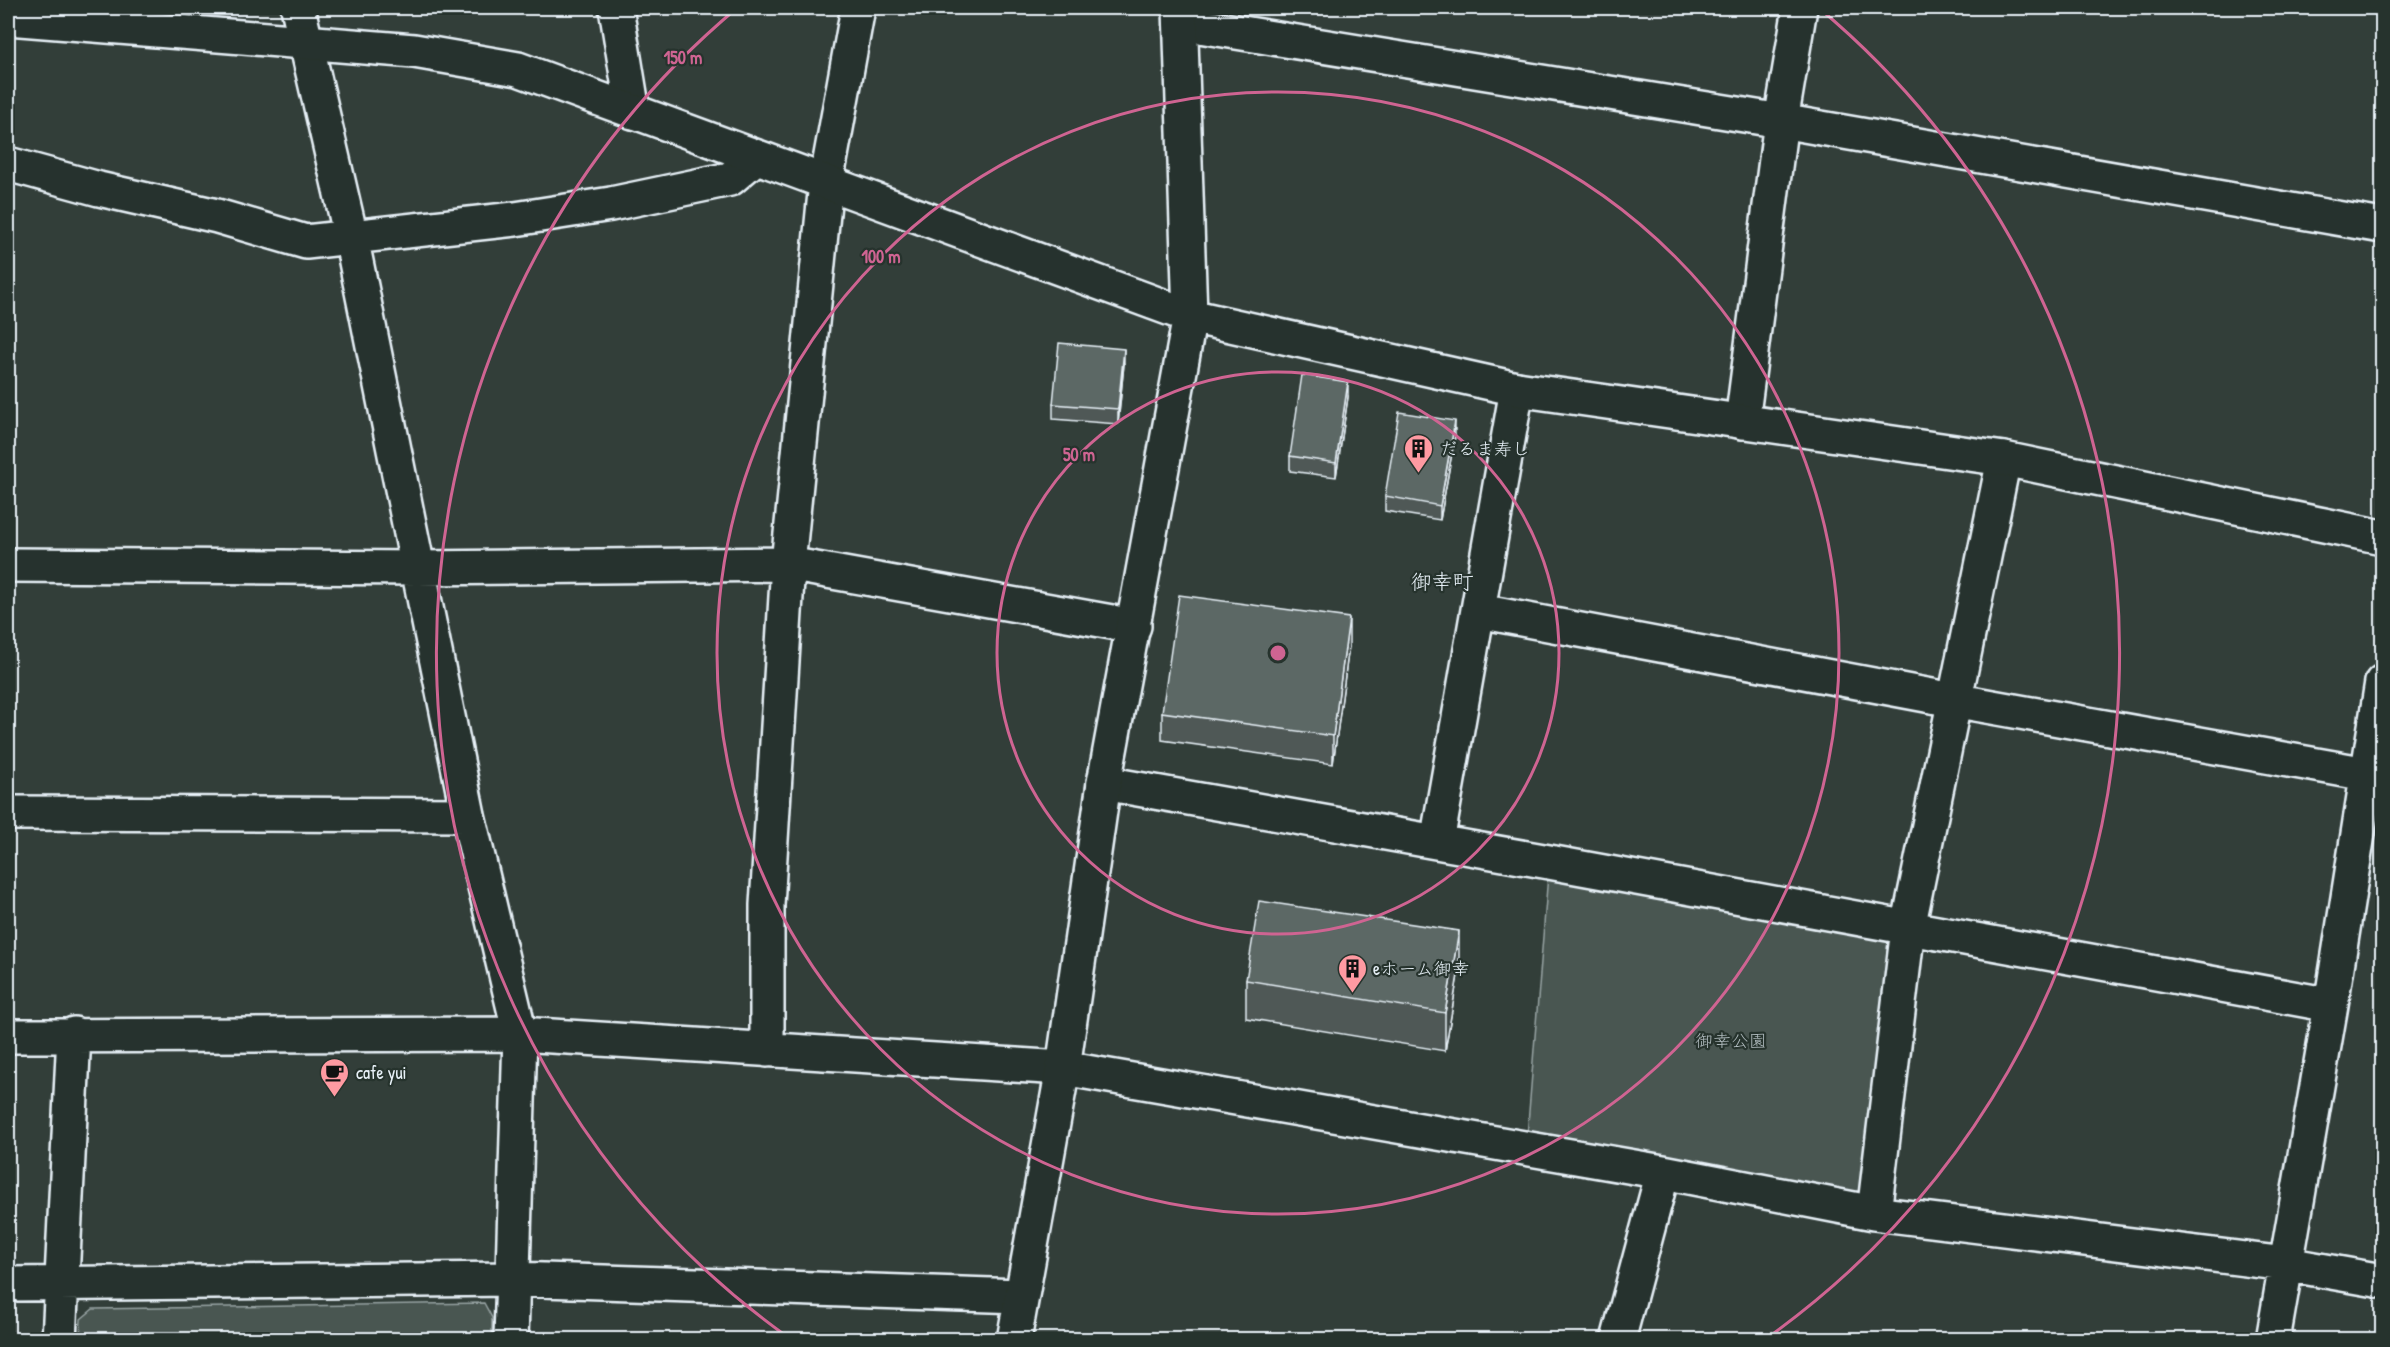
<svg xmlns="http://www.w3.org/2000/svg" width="2390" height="1347" viewBox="0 0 2390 1347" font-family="'Patrick Hand','Klee One',sans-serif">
<rect width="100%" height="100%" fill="#323e39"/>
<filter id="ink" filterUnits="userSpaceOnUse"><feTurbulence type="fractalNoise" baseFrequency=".0167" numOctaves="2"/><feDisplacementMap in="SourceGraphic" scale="12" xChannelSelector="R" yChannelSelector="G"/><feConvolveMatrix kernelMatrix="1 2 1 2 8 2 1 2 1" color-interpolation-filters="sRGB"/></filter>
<g filter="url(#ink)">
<!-- green -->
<path fill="#495651" stroke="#98a4a4" stroke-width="1.5" d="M1549 862 1908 928 1874 1213 1526 1149Z
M484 1303 492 1318V1339H80L81 1319 93 1309Z"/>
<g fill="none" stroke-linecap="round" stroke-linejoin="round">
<defs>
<path id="minor" d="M298 8 351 237 468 815 520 1034 511 1340
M616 8 633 112
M1181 23 1781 121 2382 226
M8 164 99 189 217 216 306 242 515 219 611 204 730 179 756 157
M1742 422 1781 121 1800 8
M8 565 418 568 788 564 1134 626
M1479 611 1953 700 2367 774
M1104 783 1549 862 2331 1005
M8 813 468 815
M1437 842 1517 389
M8 1036 520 1034 1063 1068 1663 1172 1874 1213 2286 1264 2382 1281
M767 1050V905L788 564 826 183 858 8
M1874 1213 1908 928 2004 459
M8 1284 513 1279 1021 1296
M59 1340 74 1034
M1618 1340 1663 1172
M2273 1340 2331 1005 2382 682"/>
<path id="tertiary" d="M8 18 414 51 518 69 1190 316 1517 389 2004 459 2382 537
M1014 1340 1063 1068 1104 783 1190 316 1180 8"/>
</defs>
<!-- minor casing -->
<use href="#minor" stroke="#e8f1f8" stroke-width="38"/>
<!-- tertiary casing -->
<use href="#tertiary" stroke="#e8f1f8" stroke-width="38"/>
<!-- minor -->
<use href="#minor" stroke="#26332d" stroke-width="33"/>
<!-- tertiary -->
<use href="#tertiary" stroke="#26332d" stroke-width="33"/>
</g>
<!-- wall -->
<path fill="#4f5957" stroke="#e8f1f8" stroke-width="1.5" d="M1124 364 1118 424 1053 419V404Z
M1348 397 1336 477 1290 471V456Z
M1455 436 1440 520 1385 511V496Z
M1349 646 1333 764 1162 740V712Z
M1459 969 1445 1051 1246 1018V980Z"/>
<!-- shaded-wall -->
<path fill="#404947" stroke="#e8f1f8" stroke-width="1.5" d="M1124 349V364L1118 424V409Z
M1348 382V397L1336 477V463Z
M1455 421V436L1440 520V506Z
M1349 618V646L1333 764V736Z
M1459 931V969L1445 1051V1013Z"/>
<!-- building -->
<path fill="#5c6865" stroke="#e8f1f8" stroke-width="1.5" d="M1059 343 1124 349 1118 409 1053 404Z
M1302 375 1348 382 1336 463 1290 456Z
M1399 412 1455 421 1440 506 1385 496Z
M1179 595 1349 618 1333 736 1162 712Z
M1259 901 1459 931 1445 1013 1246 980Z"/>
</g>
<!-- distance rings -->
<g fill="none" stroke="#cf6492" stroke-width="3">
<circle cx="1278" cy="653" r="281"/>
<circle cx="1278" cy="653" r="561"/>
<path d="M789 1338A842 842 0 0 1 737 8M1819 8A842 842 0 0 1 1767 1338"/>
</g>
<!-- icons -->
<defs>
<symbol id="building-pin" viewBox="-11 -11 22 30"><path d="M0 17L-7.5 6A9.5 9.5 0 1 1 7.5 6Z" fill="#ff9aa2" stroke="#26332d"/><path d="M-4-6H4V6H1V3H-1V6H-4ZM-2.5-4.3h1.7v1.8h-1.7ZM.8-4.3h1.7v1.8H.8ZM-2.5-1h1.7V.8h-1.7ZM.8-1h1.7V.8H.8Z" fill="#111"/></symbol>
<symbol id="cafe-pin" viewBox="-11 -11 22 30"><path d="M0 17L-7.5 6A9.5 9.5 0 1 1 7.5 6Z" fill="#ff9aa2" stroke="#26332d"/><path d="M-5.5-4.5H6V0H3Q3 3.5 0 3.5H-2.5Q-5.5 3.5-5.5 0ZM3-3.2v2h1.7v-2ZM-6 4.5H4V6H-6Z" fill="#111"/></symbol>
</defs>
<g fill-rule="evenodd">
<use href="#building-pin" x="1402" y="432" width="33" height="45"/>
<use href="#building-pin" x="1336" y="952" width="33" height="45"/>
<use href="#cafe-pin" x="318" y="1056" width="33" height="45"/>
</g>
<g text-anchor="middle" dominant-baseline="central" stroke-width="4.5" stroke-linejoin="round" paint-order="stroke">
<!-- poi labels -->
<g font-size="18" fill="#e8f1f8" stroke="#26332d" text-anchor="start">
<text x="1440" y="448">だるま寿し</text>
<text x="1373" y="968">eホーム御幸</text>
<text x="356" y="1072">cafe yui</text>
</g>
<!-- park labels -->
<g font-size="18" fill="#b0bbbe" stroke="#26332d">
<text x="1731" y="1040">御幸公園</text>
</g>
<!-- quarter labels -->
<g font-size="21" fill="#e8f1f8" stroke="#26332d">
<text x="1442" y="581">御幸町</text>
</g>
</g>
<circle cx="1278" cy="653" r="9" fill="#cf6492" stroke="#26332d" stroke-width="3"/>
<g font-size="18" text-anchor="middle" font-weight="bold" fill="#cf6492" stroke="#26332d" stroke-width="4.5" stroke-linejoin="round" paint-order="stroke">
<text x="683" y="64">150 m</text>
<text x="881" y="263">100 m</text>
<text x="1079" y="461">50 m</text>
</g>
<!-- margin -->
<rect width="2390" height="1347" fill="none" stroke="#26332d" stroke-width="30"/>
<rect x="15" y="15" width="2360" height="1317" fill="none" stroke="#e8f1f8" stroke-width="2" filter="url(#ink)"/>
</svg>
